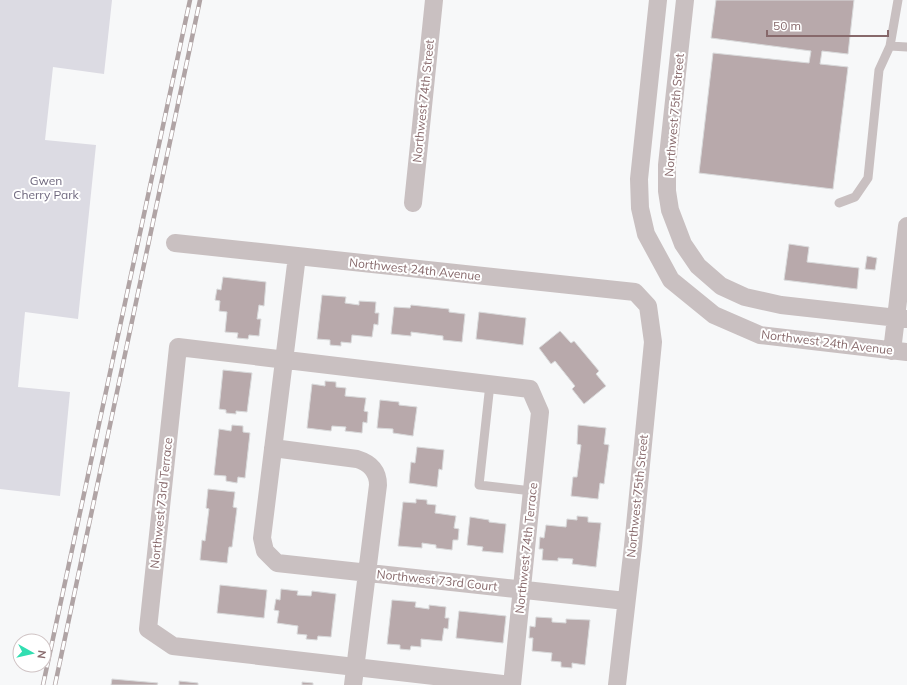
<svg xmlns="http://www.w3.org/2000/svg" width="907" height="685" viewBox="0 0 907 685" font-family="Mulish,sans-serif">
<rect width="100%" height="100%" fill="#f7f8f9"/>
<!-- green -->
<path fill="#dcdbe3" d="M0 0H112L104 74 53 67 45 140 96 145 78 319 25 312 18 387 70 392 60 496 0 489Z"/>
<!-- building -->
<path fill="#b8a9ab" stroke="#d9dadb" d="M716 0H854L848 54 822 51 820 64 848 67 833 189 699 173 713 53 809 63 811 51 711 38Z
M789 244 809 247 807 262 859 268 857 289 784 280Z
M867 256 877 258 875 270 865 269Z
M223 277 266 282 264 306 259 305 257 319H261L259 336 249 335 248 339 237 338 238 333 225 332 227 312 219 311 220 301 215 300 217 289 221 290Z
M322 295 346 297 345 303 359 305V301L376 302 375 313H379L378 325 374 324 372 337 352 335 351 343 341 342V346L330 345V340L317 339Z
M411 305 449 309V312L465 314 462 342 443 340V336L411 332V336L391 334 394 307 410 308Z
M479 312 526 318 523 345 476 339Z
M560 331 571 343 574 341 599 371 596 374 606 386 584 404 572 389 575 386 555 361 551 364 539 348Z
M223 370 252 373 247 412 236 411V414L226 413V410L219 409Z
M325 381 336 382V387L346 388 345 396 366 398 364 411 368 412 367 423 363 422 362 433 345 431 346 427 332 426 331 431 307 428 312 384 325 386Z
M380 400 399 402V405L417 407 413 436 393 433V429L377 428Z
M232 425 243 426V432L250 433 245 478 238 477 237 483 226 481V476L214 475 219 429 231 431Z
M578 425 606 428 604 444 609 445 604 484 600 483 598 499 571 496 573 477H577L581 445 577 444Z
M417 447 444 450 442 470 439 469 437 487 409 483 411 462 415 463Z
M208 489 235 492 233 507 237 508 232 547H229L227 563 200 560 202 540 205 541 209 509 206 508Z
M416 499 427 500V504L436 505 435 513 456 516 454 528 459 529 458 540H453L452 550 436 548V545L422 543V548L398 546 403 502 416 503Z
M577 516 588 517V522L601 523 596 567 572 564 573 559 558 558V561L542 560 543 549H539L540 537 544 538 546 525 566 527 567 519 577 520Z
M470 517 489 520V522L506 524 503 553 482 551 483 547 467 545Z
M220 585 267 590 264 618 217 613Z
M281 589 298 591 297 595 311 596 312 591 336 594 331 637 318 636 317 640 306 639 307 635 297 634 298 626 277 623 279 611 274 610 276 599 280 600Z
M392 600 416 602 415 607 429 609V605L446 607 445 618H449L448 629 444 628 442 641 421 639V647L411 646 410 650 400 649V645L387 644Z
M459 611 506 616 503 643 456 638Z
M536 617 552 618V622L566 623V619L590 620 585 665 572 663V668L561 667V662L551 661 552 653 532 651 533 638H529L530 626 535 627Z
M112 679 158 683 157 685H111Z
M179 681 198 683V685H179Z
M302 682 313 683V685H302Z"/>
<g fill="none" stroke-linecap="round" stroke-linejoin="round">
<!-- lane -->
<path stroke="#c9c0c1" stroke-width="9" d="M890 46 898 0
M839 203 855 197 868 178 879 70 890 46 907 47
M490 384 479 485 532 491"/>
<!-- street -->
<path stroke="#c9c0c1" stroke-width="18" d="M658 0 639 179 640 208 646 234 671 280 714 315 760 335 907 352
M685 0 667 165V191L670 210 683 244 698 266 721 286 745 297 781 305 907 319
M413 203 434 0
M175 243 635 292 648 306 653 342 633 546 617 685
M297 256 262 538 265 551 277 563 626 601
M892 351 907 226
M273 448 357 459C370 463 378 471 378 485L353 685
M512 685 173 646 148 629 178 347 530 389 540 412 512 685"/>
<defs>
<path id="rail" d="M43 685 190 0
M55 685 200 0"/>
</defs>
<!-- rail casing -->
<use href="#rail" stroke="#b0a4a5" stroke-width="4.5"/>
<!-- rail -->
<use href="#rail" stroke="#fff" stroke-width="3" stroke-dasharray="9" stroke-linecap="butt"/>
</g>
<g text-anchor="middle" dominant-baseline="central" stroke-width="4" stroke-linejoin="round" paint-order="stroke">
<!-- street labels -->
<g font-size="12" fill="#87696b" stroke="#fff">
<text transform="translate(423 101) rotate(-84)">Northwest 74th Street</text>
<text transform="translate(674 115) rotate(-85)">Northwest 75th Street</text>
<text transform="translate(415 269) rotate(6)">Northwest 24th Avenue</text>
<text transform="translate(827 342) rotate(7)">Northwest 24th Avenue</text>
<text transform="translate(637 496) rotate(-84)">Northwest 75th Street</text>
<text transform="translate(161 503) rotate(-84)">Northwest 73rd Terrace</text>
<text transform="translate(526 548) rotate(-84)">Northwest 74th Terrace</text>
<text transform="translate(437 580) rotate(6)">Northwest 73rd Court</text>
</g>
<!-- park labels -->
<g font-size="12" fill="#6f687e" stroke="#fff">
<text x="46" y="180">Gwen<tspan x="46" dy="14">Cherry Park</tspan></text>
</g>
</g>
<!-- north arrow -->
<g transform="translate(32 653) rotate(98)"><circle r="19" fill="#ffffff" stroke="#cfc3c4"/>
<path d="M0-3L7 15L0 10L-7 15Z" fill="#32deb1"/>
<text y="-6" font-size="11" font-weight="bold" text-anchor="middle" fill="#87696b">N</text>
</g>
<!-- scale -->
<path d="M767 30v6h121v-6" fill="none" stroke="#87696b" stroke-width="2"/>
<text x="773" y="30" font-size="12" fill="#87696b" stroke="#ffffff" stroke-width="3" paint-order="stroke">50 m</text>
</svg>
